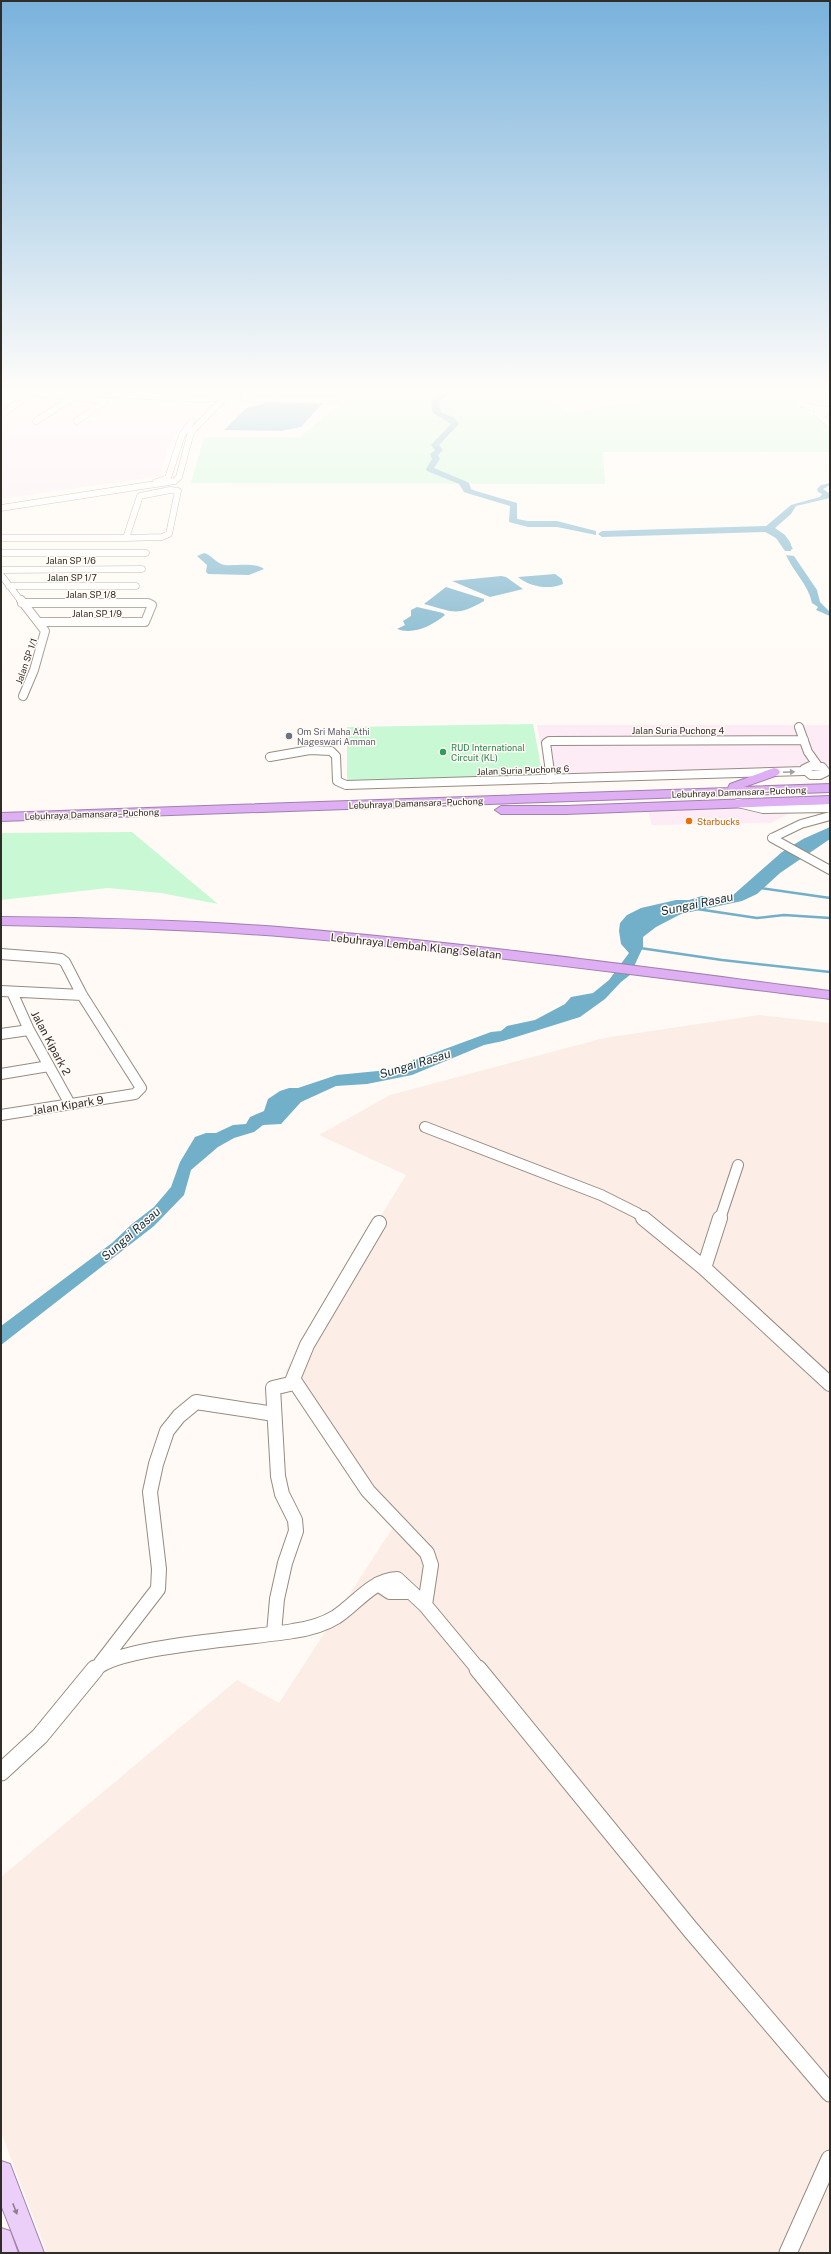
<svg xmlns="http://www.w3.org/2000/svg" width="831" height="2254" viewBox="0 0 831 2254" font-family="'Public Sans',sans-serif">
<rect width="100%" height="100%" fill="#fffaf5"/>
<!-- commercial -->
<path fill="#fdebf5" d="M42 392 114 398 85 420H184L167 451 160 476 1 499V412L28 394Z
M537 725H830V774L548 783Z
M742 807 796 810 771 823 652 825 648 811Z"/>
<!-- industrial -->
<path fill="#fceee6" d="M759 1015 830 1023V2253H47L1 2132V1877L237 1680 279 1703 399 1518 285 1372 406 1175 319 1135 390 1095 604 1038Z"/>
<!-- green -->
<path fill="#c9f8d4" d="M354 392H537L567 412 688 394 703 396 698 394 699 392H726L732 395 748 392H780L830 428V452H603L605 484 191 483 204 437H300Z
M533 724 543 777 347 780V727Z
M132 832 218 904 161 893 108 888 1 900V833Z"/>
<!-- water -->
<path fill="#72afc9" d="M270 402 322 404 301 427 281 431 224 430 246 408Z
M830 483V485L823 489 830 494V498L796 506 791 514 775 528 785 535 793 549H784L781 541 766 531 765 527 791 505 820 497 822 494 818 492 817 489 821 485Z
M204 553C211 554 216 564 225 565 237 566 254 562 264 569L249 575 208 574 206 572 207 565 197 556Z
M786 555 794 556 817 590 820 602 830 612V616L816 610 818 607 812 603C808 584 794 573 786 555Z
M555 574 562 579 563 584C550 590 529 587 518 577Z
M501 576 506 577 523 589 490 597 452 581Z
M446 587 484 599V601C455 617 455 612 424 604Z
M417 607 443 613 445 615C432 626 413 635 397 629L405 625 403 621 411 616V610Z
M830 827V839L780 873 757 894 742 901 681 914 656 927 643 937V947L630 975 621 982 605 999 580 1017 503 1041 484 1045 412 1075 367 1084 336 1086 301 1102 281 1124 263 1125 254 1132 234 1138 218 1147 191 1170 184 1195 154 1226 1 1345V1326L112 1243 132 1224 154 1207 171 1187 180 1162 195 1137 206 1133H216L233 1125 246 1124 250 1117 264 1111 268 1099 280 1091 289 1088H298L337 1075 388 1070 491 1032 501 1031 507 1026 535 1020 565 1004 571 997 593 993 609 980 629 953 621 944 619 931 620 923 627 915 641 908 676 900H689L702 896 717 899 732 896 782 852 803 839Z"/>
<g fill="none" stroke-linecap="round" stroke-linejoin="round">
<!-- stream -->
<path stroke="#72afc9" stroke-width="2.5" d="M761 888 830 898
M697 909 757 918 784 915 830 918
M640 948 722 960 830 972"/>
<!-- river -->
<path fill="#72afc9" fill-rule="evenodd" d="M436 392 447 394 439 402 441 412 455 418 459 424 439 445 443 450 438 455 440 459 434 468 465 481 469 483 471 489 476 491 517 503V519L528 521H557L596 531V535L557 527H528L509 522 510 506 470 494 464 492 459 484 427 471 426 469 432 459 430 454 435 450 431 445 451 424 433 413 431 401 438 394Z
M765 526C775 529 795 538 791 551H785L776 538 765 532 602 537 598 534 602 531Z"/>
<defs>
<path id="minor-far4" d="M69 392 200 399 226 397
M246 392 243 397 251 399 328 400 336 399 345 392
M792 392C797 407 816 409 830 410
M36 393 105 401 77 421
M825 413 817 414 830 424
M1 415 33 392
M36 421 72 398
M156 482 168 478 182 435 192 421
M170 490 178 491 169 534 162 537 126 538 140 496Z
M1 508 175 481 179 477 191 432 230 392
M1 538H126
M1 553H146
M1 570 142 569
M1 575 21 601
M9 586H136"/>
<path id="minor-far3" d="M21 600 45 631 34 670 23 696
M22 603H148L152 605 145 622H39
M799 727 808 752 818 766
M270 757 310 750 331 751 336 756 337 781 346 785 804 771
M810 766 822 767 826 772 820 775H811L804 769Z
M551 779 546 743 549 741 804 740
M738 803 763 809 830 808
M772 838 830 870
M772 838 801 824 830 816"/>
<path id="minor-far2" d="M1 954 53 958 61 959 65 962 82 995 141 1088 135 1094 1 1115
M1 991 82 995
M12 992 29 1030 70 1104
M1 1034 29 1030
M1 1074 49 1066
M425 1127 601 1195 637 1213 644 1219
M720 1219 738 1165"/>
<path id="minor-far1" d="M643 1218 704 1268 830 1384
M379 1223 307 1345 293 1379 368 1491 427 1553 431 1565 425 1605
M704 1268 720 1218
M378 1584 390 1592H409
M274 1633 277 1599 285 1563 296 1531 295 1520 282 1494 278 1476 273 1388 294 1383
M101 1663 158 1589 159 1569 150 1492 156 1464 167 1431 179 1416 196 1402 274 1414
M95 1670C115 1646 255 1638 293 1631 308 1629 323 1625 336 1617 356 1604 372 1580 397 1579L425 1605 479 1670"/>
<path id="minor" d="M478 1669 690 1929 830 2093
M1 1772 40 1736 95 1669
M788 2253 830 2159"/>
<path id="major" d="M1 2161 10 2164 44 2253H20L1 2205Z
M1 2228 10 2231 18 2253H1Z"/>
<path id="highway" d="M774 768 778 769 780 772 778 775 744 787 830 784V792L1 821V813L728 788 730 784Z
M830 796V804L566 814H501L495 810 501 806H566Z
M1 917C97 918 193 920 290 928 470 943 650 968 830 991V999C650 977 470 952 290 937 194 929 97 927 1 925Z"/>
</defs>
<!-- minor-far4 casing -->
<use href="#minor-far4" stroke="#968c80" stroke-width="7"/>
<!-- minor-far3 casing -->
<use href="#minor-far3" stroke="#968c80" stroke-width="10"/>
<!-- minor-far2 casing -->
<use href="#minor-far2" stroke="#968c80" stroke-width="12"/>
<!-- minor-far1 casing -->
<use href="#minor-far1" stroke="#968c80" stroke-width="16"/>
<!-- minor casing -->
<use href="#minor" stroke="#968c80" stroke-width="19"/>
<!-- major casing -->
<use href="#major" stroke="#a181ac" stroke-width="2"/>
<!-- highway casing -->
<use href="#highway" stroke="#a181ac" stroke-width="2"/>
<!-- minor-far4 -->
<use href="#minor-far4" stroke="#fff" stroke-width="6"/>
<!-- minor-far3 -->
<use href="#minor-far3" stroke="#fff" stroke-width="8"/>
<!-- minor-far2 -->
<use href="#minor-far2" stroke="#fff" stroke-width="10"/>
<!-- minor-far1 -->
<use href="#minor-far1" stroke="#fff" stroke-width="14"/>
<!-- minor -->
<use href="#minor" stroke="#fff" stroke-width="17"/>
<!-- major -->
<use href="#major" fill="#ebcff8" fill-rule="evenodd"/>
<!-- highway -->
<use href="#highway" fill="#deaff3" fill-rule="evenodd"/>
</g>
<!-- one-way arrows -->
<defs><path id="oneway-solid" d="M-6-.8H1V-3.2L6.5 0L1 3.2V.8H-6Z"/></defs>
<use fill="#a2a09e" href="#oneway-solid" transform="translate(789 772) rotate(-3)"/>
<use fill="#8e7e90" href="#oneway-solid" transform="translate(15 2209) rotate(69)"/>
<!-- sky -->
<linearGradient id="sky" x2="0" y2="1"><stop stop-color="#79b2dc"/><stop offset="0.55" stop-color="#fffdfa"/><stop offset="1" stop-color="#fffdfa" stop-opacity="0"/></linearGradient>
<rect width="831" height="708" fill="url(#sky)"/>
<!-- markers -->
<circle fill="#6b7280" stroke="#fffaf5" stroke-width="1.5" cx="289" cy="736" r="4"/>
<circle fill="#2e9e5b" stroke="#fffaf5" stroke-width="1.5" cx="443" cy="752" r="4"/>
<circle fill="#e8710a" stroke="#fffaf5" stroke-width="1.5" cx="689" cy="821" r="4"/>
<g text-anchor="middle" dominant-baseline="central" stroke-width="3" stroke-linejoin="round" paint-order="stroke">
<!-- far-street labels -->
<g font-size="9" fill="#302c27" stroke="#fffaf5">
<text x="71" y="560">Jalan SP 1/6</text>
<text x="72" y="577">Jalan SP 1/7</text>
<text x="91" y="594">Jalan SP 1/8</text>
<text x="97" y="613">Jalan SP 1/9</text>
<text transform="translate(26 661) rotate(-71)">Jalan SP 1/1</text>
<text x="678" y="730">Jalan Suria Puchong 4</text>
<text transform="translate(523 770) rotate(-2)">Jalan Suria Puchong 6</text>
<text transform="translate(739 792) rotate(-2)">Lebuhraya Damansara–Puchong</text>
<text transform="translate(416 803) rotate(-2)">Lebuhraya Damansara–Puchong</text>
<text transform="translate(92 814) rotate(-2)">Lebuhraya Damansara–Puchong</text>
</g>
<!-- far-worship labels -->
<g font-size="9" fill="#5b616d" stroke="#fffaf5" text-anchor="start">
<text x="297" y="731">Om Sri Maha Athi<tspan x="297" dy="10">Nageswari Amman</tspan></text>
</g>
<!-- far-leisure labels -->
<g font-size="9" fill="#27864d" stroke="#fffaf5" text-anchor="start">
<text x="451" y="747">RUD International<tspan x="451" dy="10">Circuit (KL)</tspan></text>
</g>
<!-- far-food labels -->
<g font-size="9" fill="#c56008" stroke="#fffaf5" text-anchor="start">
<text x="697" y="821">Starbucks</text>
</g>
<!-- street labels -->
<g font-size="11" fill="#302c27" stroke="#fffaf5">
<text transform="translate(416 946) rotate(6)">Lebuhraya Lembah Klang Selatan</text>
<text transform="translate(51 1043) rotate(62)">Jalan Kipark 2</text>
<text transform="translate(68 1105) rotate(-9)">Jalan Kipark 9</text>
</g>
<!-- water labels -->
<g font-size="12" font-style="italic" fill="#112f3b" stroke="#fffaf5">
<text transform="translate(697 904) rotate(-12)">Sungai Rasau</text>
<text transform="translate(415 1064) rotate(-17)">Sungai Rasau</text>
<text transform="translate(131 1234) rotate(-41)">Sungai Rasau</text>
</g>
</g>
<!-- border -->
<rect width="831" height="2254" fill="none" stroke="#302c27" stroke-width="4"/>
</svg>
